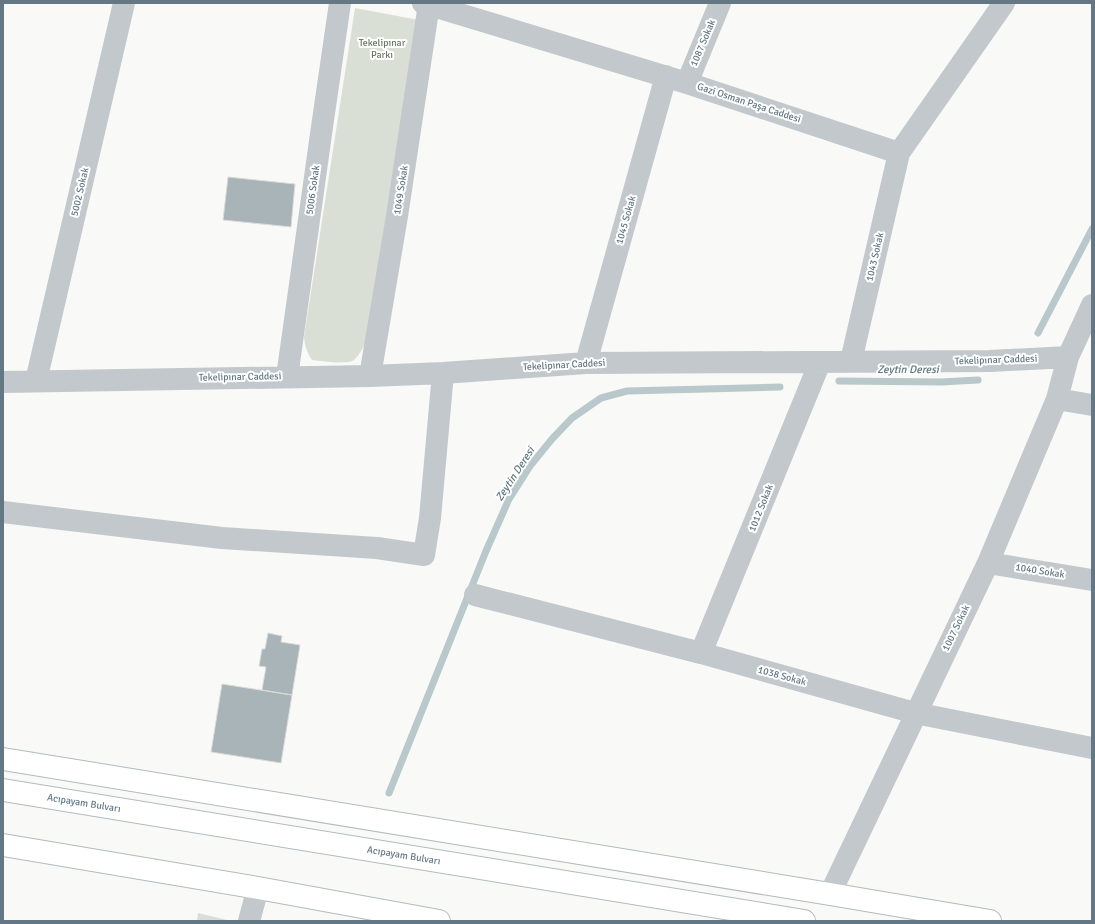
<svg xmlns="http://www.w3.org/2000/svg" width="1095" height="924" viewBox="0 0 1095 924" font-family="Signika,sans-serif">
<rect width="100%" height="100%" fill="#f9f9f7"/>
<!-- green -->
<path fill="#dadfd6" d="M355 8 419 20 365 344C362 349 359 356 354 360 346 365 322 361 312 360 307 353 305 346 304 337Z
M198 913 231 921H197Z"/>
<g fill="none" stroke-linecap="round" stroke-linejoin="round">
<!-- stream -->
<path stroke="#b9c8cb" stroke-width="7" d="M1038 333 1092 229
M839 381 941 382 978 380
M389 793 486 551 509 499 530 466 552 439 572 418 601 398 627 391 780 387"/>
</g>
<!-- building -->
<path fill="#a9b4b9" stroke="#dbdbd9" d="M228 177 295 184 291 227 223 220Z
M268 633 282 636 281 642 300 645 292 695 262 690 266 667 259 666 262 649H265Z
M222 684 292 695 281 763 211 752Z"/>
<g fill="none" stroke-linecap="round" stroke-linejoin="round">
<defs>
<g id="primary">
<path d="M3 759 830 894 990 921"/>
<path id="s1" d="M3 790 804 921"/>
<path d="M3 845 258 888 439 921"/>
</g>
</defs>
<!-- primary casing -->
<use href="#primary" stroke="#b3babe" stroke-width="24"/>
<!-- street -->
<path stroke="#c2c8cb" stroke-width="22" d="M423 3 687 83 899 153
M687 83 720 3
M851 361 899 153 1004 3
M586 363 666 76
M370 376 397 216 429 4
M287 377 323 120 340 3
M36 381 124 3
M3 382 370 376 443 373 586 363 990 361 1068 357
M1057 399 1092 405
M3 512 222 538 377 548 424 555 430 518 443 373
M988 563 1092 580
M475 595 701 653 915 713 1092 748
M701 653 820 362
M830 894 988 563 1057 399 1068 357 1092 305
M249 921 258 888"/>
<!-- primary -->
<use href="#primary" stroke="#fff" stroke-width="22"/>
</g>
<g text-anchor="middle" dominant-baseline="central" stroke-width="4" stroke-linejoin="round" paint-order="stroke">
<!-- park labels -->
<g font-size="10" fill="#687a62" stroke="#fff">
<text x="382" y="43">Tekelipınar<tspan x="382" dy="12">Parkı</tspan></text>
</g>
<!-- street labels -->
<g font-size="10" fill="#637884" stroke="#fff">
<text transform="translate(703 43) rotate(-67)">1087 Sokak</text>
<text transform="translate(749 103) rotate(18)">Gazi Osman Paşa Caddesi</text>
<text transform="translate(313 190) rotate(-82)">5006 Sokak</text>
<text transform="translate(401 190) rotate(-81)">1049 Sokak</text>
<text transform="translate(80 192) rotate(-77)">5002 Sokak</text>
<text transform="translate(626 220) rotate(-74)">1045 Sokak</text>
<text transform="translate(875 257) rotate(-77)">1043 Sokak</text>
<text transform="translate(996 360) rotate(-2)">Tekelipınar Caddesi</text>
<text transform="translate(564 365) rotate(-3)">Tekelipınar Caddesi</text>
<text transform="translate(240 377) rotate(-1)">Tekelipınar Caddesi</text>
<text transform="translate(761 508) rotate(-68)">1012 Sokak</text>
<text transform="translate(1040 571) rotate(9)">1040 Sokak</text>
<text transform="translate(956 628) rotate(-64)">1007 Sokak</text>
<text transform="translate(782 676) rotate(15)">1038 Sokak</text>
<text stroke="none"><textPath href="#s1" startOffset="82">Acıpayam Bulvarı</textPath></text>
<text stroke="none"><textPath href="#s1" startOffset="406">Acıpayam Bulvarı</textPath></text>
</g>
<!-- water labels -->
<g font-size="11" font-style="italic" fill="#5e777d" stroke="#fff">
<text x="908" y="369">Zeytin Deresi</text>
<text transform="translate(515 474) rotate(-57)">Zeytin Deresi</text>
</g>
</g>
<!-- border -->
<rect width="1095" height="924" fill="none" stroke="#637884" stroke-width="8"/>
</svg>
